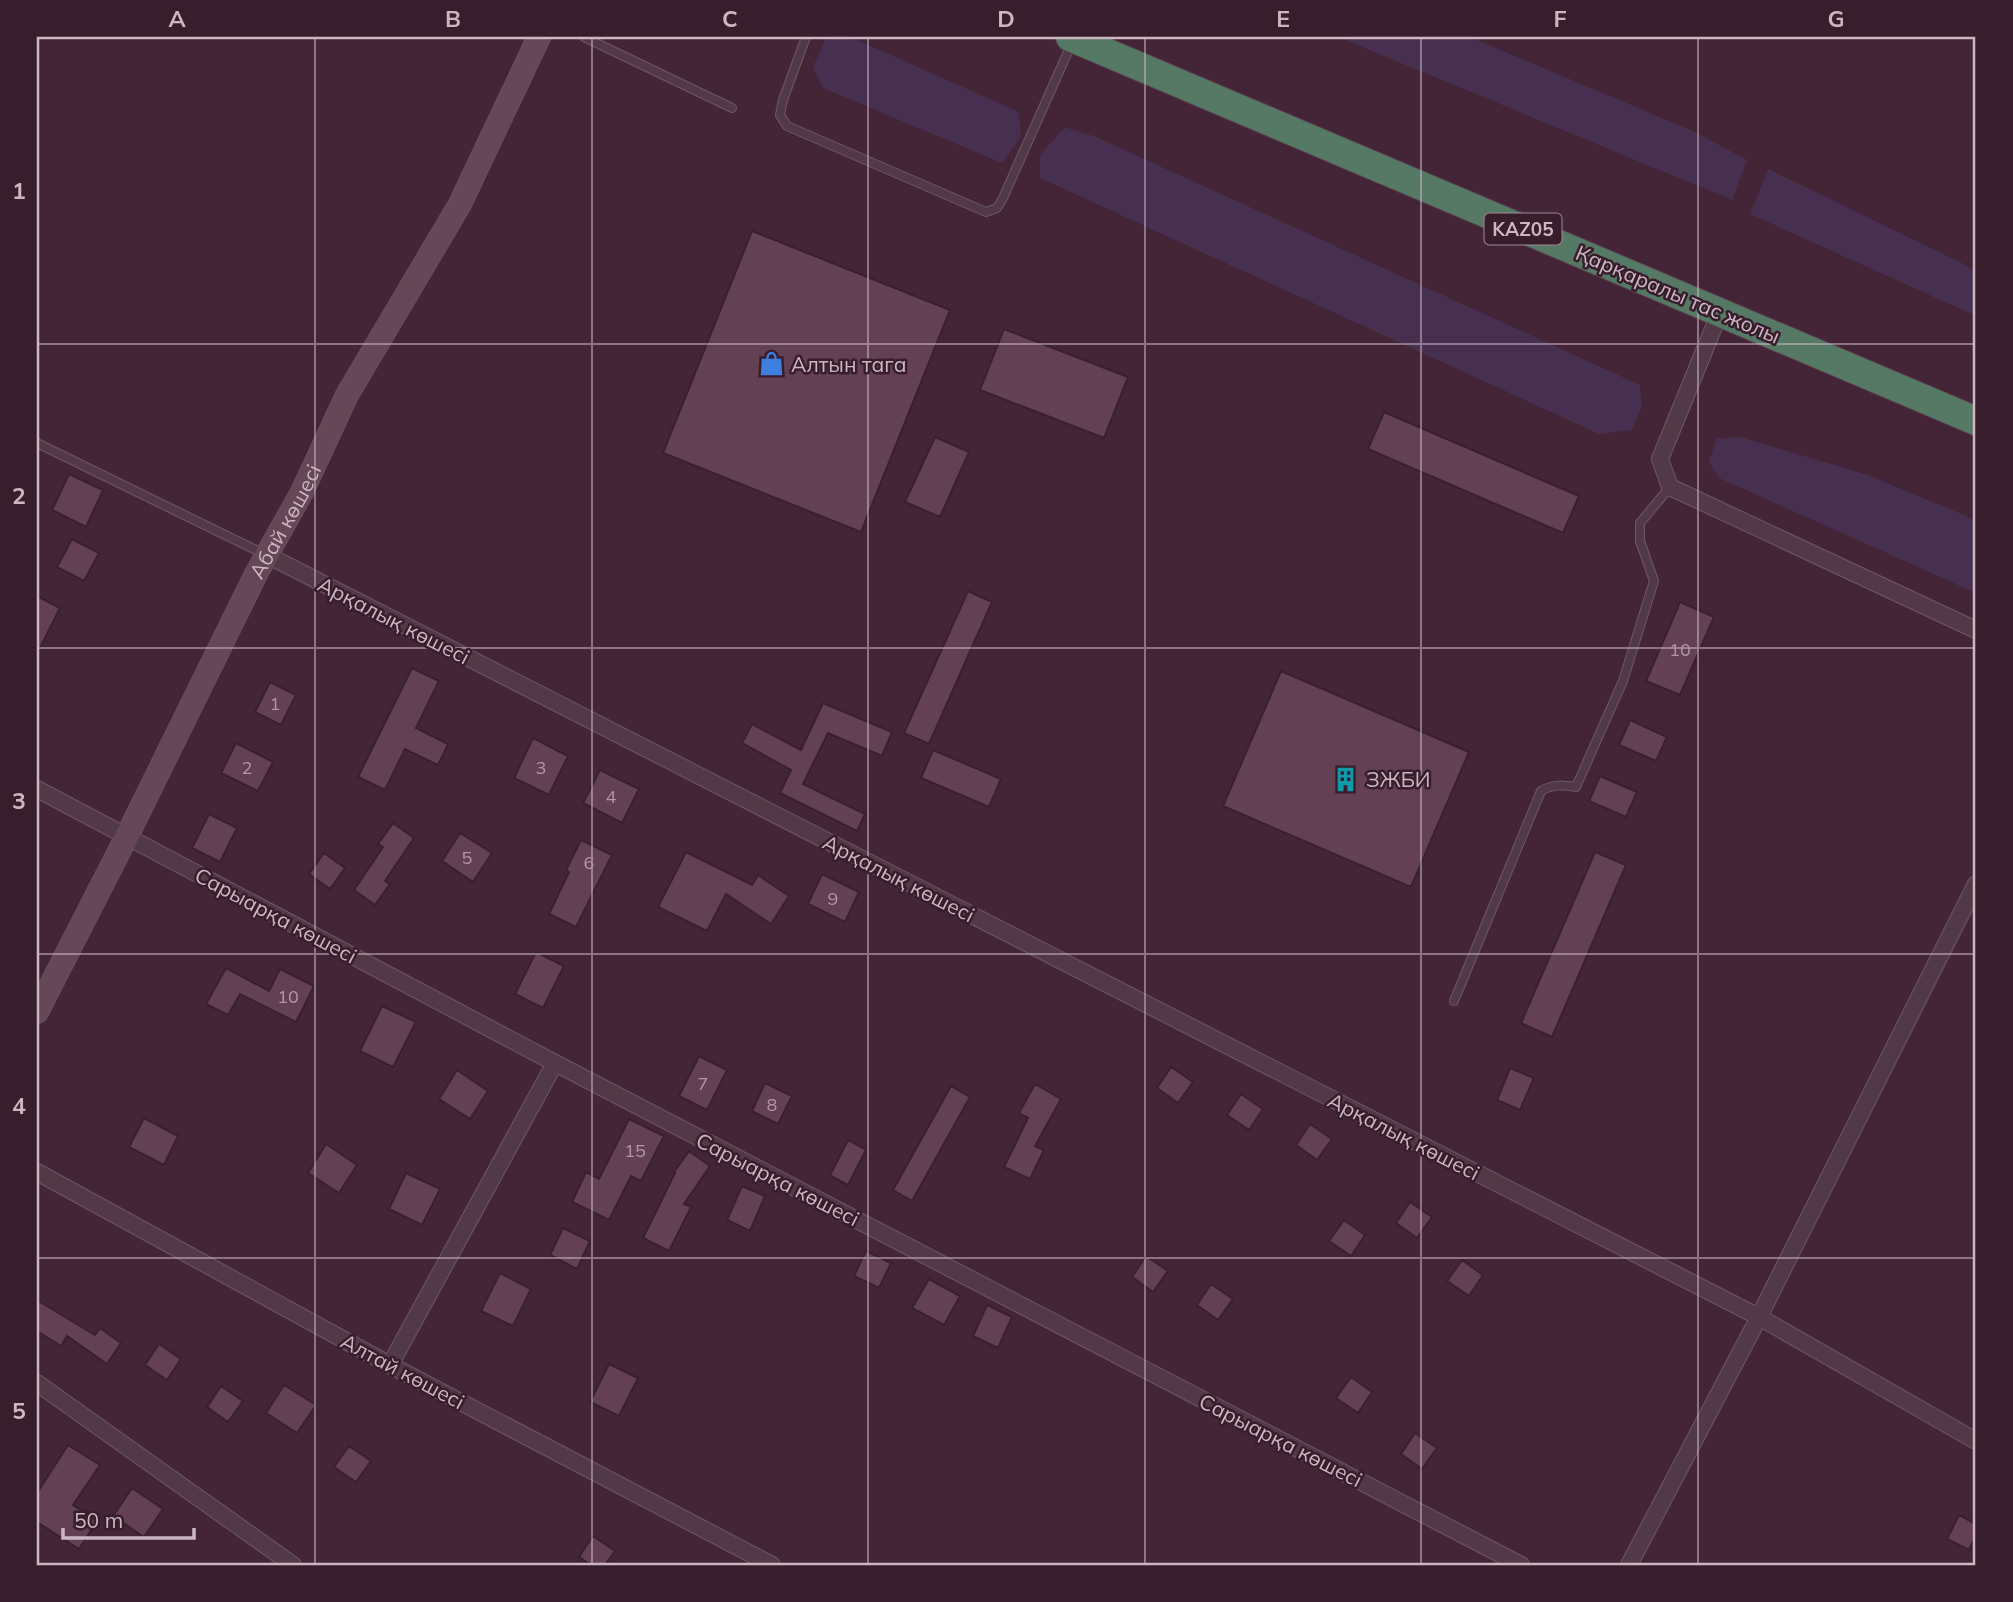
<svg xmlns="http://www.w3.org/2000/svg" width="2013" height="1602" viewBox="0 0 2013 1602" font-family="Mulish,sans-serif">
<rect width="100%" height="100%" fill="#432537"/>
<!-- green -->
<path fill="#472f4f" d="M826 37 857 40 1019 112 1021 137 1002 163 823 88 813 67Z
M1338 37H1470L1695 132 1747 160 1732 200Z
M1065 127 1096 137 1640 385 1642 407 1632 430 1599 434 1040 178V155Z
M1768 169 1976 270V316L1750 214Z
M1740 437 1868 475 1976 520V593L1719 478 1709 462 1716 439Z"/>
<!-- building -->
<path fill="#634054" stroke="#3a202f" stroke-width="2" d="M752 231 950 310 861 532 663 453Z
M1004 329 1128 377 1104 438 980 390Z
M1384 412 1579 496 1563 533 1368 449Z
M935 437 969 452 940 517 905 502Z
M69 474 103 490 86 527 52 510Z
M72 539 99 553 84 581 57 567Z
M968 591 992 602 929 744 904 733Z
M37 596 60 608 37 654Z
M1680 602 1714 617 1680 695 1646 681Z
M412 668 439 681 416 728 448 744 438 765 405 749 385 790 358 777Z
M1281 671 1469 752 1411 887 1223 806Z
M270 682 296 695 281 725 255 712Z
M823 703 892 732 882 756 828 733 803 784 865 814 857 831 780 793 791 770 742 743 752 724 801 750Z
M1630 720 1667 737 1656 761 1619 745Z
M533 738 568 756 549 795 514 778Z
M236 743 273 762 258 791 221 773Z
M933 750 1001 779 989 807 921 778Z
M600 770 639 789 622 823 583 803Z
M1600 776 1637 792 1626 817 1589 801Z
M209 814 237 828 220 862 192 848Z
M393 823 414 838 385 881 390 884 375 905 354 890 383 847 378 844Z
M460 833 492 853 473 882 442 861Z
M581 840 612 855 576 927 549 914 569 872 566 870Z
M686 852 752 885 758 875 789 896 771 924 726 894 707 931 658 907Z
M1595 852 1626 865 1552 1037 1521 1023Z
M324 853 345 868 330 889 309 874Z
M822 874 859 892 845 922 808 904Z
M536 952 564 966 543 1008 515 994Z
M226 968 269 991 280 969 314 986 296 1022 240 994 228 1015 206 1004Z
M382 1006 416 1022 393 1067 360 1051Z
M699 1056 727 1070 707 1110 679 1096Z
M1171 1067 1193 1082 1178 1103 1157 1088Z
M1510 1068 1534 1078 1520 1110 1497 1100Z
M457 1070 488 1091 470 1119 439 1099Z
M765 1083 792 1096 778 1124 752 1111Z
M1035 1084 1061 1099 1035 1146 1044 1150 1030 1179 1004 1167 1028 1118 1019 1113Z
M951 1086 970 1097 912 1201 893 1190Z
M1241 1094 1263 1109 1249 1130 1227 1115Z
M144 1118 178 1136 164 1165 129 1147Z
M629 1119 664 1136 641 1181 631 1176 609 1220 572 1202 586 1172 599 1179Z
M1310 1124 1332 1139 1317 1160 1296 1145Z
M848 1140 866 1150 848 1185 830 1175Z
M326 1144 357 1165 339 1193 308 1173Z
M689 1151 710 1166 684 1204 691 1207 669 1251 643 1238 675 1173 674 1172Z
M406 1173 440 1189 422 1225 389 1209Z
M742 1186 765 1196 750 1231 727 1220Z
M1410 1202 1432 1217 1417 1238 1396 1223Z
M1344 1220 1365 1235 1351 1256 1329 1241Z
M563 1228 590 1241 577 1269 550 1255Z
M866 1251 891 1263 879 1288 854 1276Z
M1146 1256 1168 1271 1153 1292 1132 1277Z
M1462 1260 1483 1275 1469 1296 1447 1281Z
M500 1273 531 1289 513 1326 481 1311Z
M929 1279 960 1296 944 1325 912 1308Z
M1211 1284 1233 1299 1218 1320 1197 1305Z
M37 1300 95 1335 100 1328 121 1343 107 1364 67 1336 61 1346 37 1331Z
M987 1305 1012 1317 998 1348 973 1336Z
M159 1344 181 1359 167 1380 145 1365Z
M609 1364 638 1378 619 1416 590 1402Z
M1351 1377 1372 1392 1358 1413 1336 1398Z
M284 1385 316 1405 297 1433 266 1413Z
M221 1386 243 1401 228 1422 207 1407Z
M1415 1433 1437 1448 1422 1469 1401 1454Z
M68 1445 100 1465 73 1505 97 1521 79 1549 37 1522V1493Z
M349 1446 371 1461 356 1482 334 1467Z
M132 1488 163 1509 144 1537 113 1516Z
M1959 1515 1976 1524V1535L1969 1550 1947 1539Z
M593 1536 615 1551 605 1565H591L579 1557Z"/>
<g fill="none" stroke-linecap="round" stroke-linejoin="round">
<defs>
<path id="lane" d="M584 37 732 108
M806 37 783 100 780 115 787 126 986 212 997 208 1003 198 1071 45
M37 443 264 554
M1454 1001 1541 791C1552 784 1563 785 1576 787L1623 681 1654 581 1640 541V523L1670 487"/>
<path id="street" d="M1720 312 1660 459 1670 487 1976 630
M267 555 1759 1317 1976 1441
M37 789 555 1063 1521 1565
M37 1172 390 1365 772 1565
M390 1365 555 1063
M37 1383 293 1565
M1629 1565 1759 1317 1976 884"/>
<g id="secondary">
<path id="s1" d="M37 1012 127 836 256 574 302 492 347 395 460 204 539 37"/>
</g>
<path id="highway" d="M1070 37 1976 421"/>
</defs>
<!-- lane casing -->
<use href="#lane" stroke="#705765" stroke-width="10"/>
<!-- street casing -->
<use href="#street" stroke="#705765" stroke-width="18"/>
<!-- secondary casing -->
<use href="#secondary" stroke="#705765" stroke-width="24"/>
<!-- highway casing -->
<use href="#highway" stroke="#5a414f" stroke-width="30"/>
<!-- lane -->
<use href="#lane" stroke="#523948" stroke-width="8"/>
<!-- street -->
<use href="#street" stroke="#523948" stroke-width="16"/>
<!-- secondary -->
<use href="#secondary" stroke="#664757" stroke-width="23"/>
<!-- highway -->
<use href="#highway" stroke="#567965" stroke-width="28"/>
</g>
<!-- grid -->
<path fill="none" stroke="#ccb6c2" stroke-width="2" stroke-opacity="0.55" d="M315 37V1565M592 37V1565M868 37V1565M1145 37V1565M1421 37V1565M1698 37V1565M37 344H1976M37 648H1976M37 954H1976M37 1258H1976"/>
<!-- icons -->
<defs>
<symbol id="shop-bare" viewBox="-9 -9 18 18"><path d="M-5-2.5h2.3a2.7 3.5 0 0 1 5.4 0H5L5.5 6h-11ZM-1.5-2.5h3a1.5 2.3 0 0 0-3 0Z" fill="#3f7fe0" stroke="#381e2d" stroke-width="2.5" paint-order="stroke"/></symbol>
<symbol id="building-bare" viewBox="-9 -9 18 18"><path d="M-4-6H4V6H1V3H-1V6H-4ZM-2.5-4.3h1.7v1.8h-1.7ZM.8-4.3h1.7v1.8H.8ZM-2.5-1h1.7V.8h-1.7ZM.8-1h1.7V.8H.8Z" fill="#0f9aa8" stroke="#381e2d" stroke-width="2.5" paint-order="stroke"/></symbol>
</defs>
<g fill-rule="evenodd">
<use href="#shop-bare" x="754" y="346" width="35" height="35"/>
<use href="#building-bare" x="1328" y="762" width="35" height="35"/>
</g>
<g text-anchor="middle" dominant-baseline="central" stroke-width="5" stroke-linejoin="round" paint-order="stroke">
<!-- number labels -->
<g font-size="18" fill="#b298a6">
<text x="1680" y="649">10</text>
<text x="275" y="703">1</text>
<text x="247" y="767">2</text>
<text x="541" y="767">3</text>
<text x="611" y="796">4</text>
<text x="467" y="857">5</text>
<text x="589" y="862">6</text>
<text x="833" y="898">9</text>
<text x="288" y="996">10</text>
<text x="703" y="1083">7</text>
<text x="772" y="1104">8</text>
<text x="635" y="1150">15</text>
</g>
<!-- shield labels -->
<rect fill="#381e2d" stroke="#a08895" stroke-width="2" x="1484.5" y="213.5" width="77" height="31" rx="5"/>
<g font-size="19" font-weight="bold" fill="#ccb6c2">
<text x="1523" y="229">KАZ05</text>
</g>
<!-- street labels -->
<g font-size="21" fill="#ccb6c2" stroke="#381e2d">
<text transform="translate(1678 294) rotate(23)">Қарқаралы тас жолы</text>
<text stroke="none"><textPath href="#s1" startOffset="550">Абай көшесі</textPath></text>
<text transform="translate(394 620) rotate(27)">Арқалық көшесі</text>
<text transform="translate(899 878) rotate(27)">Арқалық көшесі</text>
<text transform="translate(276 915) rotate(28)">Сарыарқа көшесі</text>
<text transform="translate(1404 1136) rotate(27)">Арқалық көшесі</text>
<text transform="translate(778 1179) rotate(27)">Сарыарқа көшесі</text>
<text transform="translate(403 1371) rotate(28)">Алтай көшесі</text>
<text transform="translate(1281 1440) rotate(27)">Сарыарқа көшесі</text>
</g>
<!-- poi labels -->
<g font-size="21" fill="#ccb6c2" stroke="#381e2d" text-anchor="start">
<text x="791" y="364">Алтын тага</text>
<text x="1366" y="779">ЗЖБИ</text>
</g>
</g>
<!-- border -->
<rect width="2013" height="1602" fill="none" stroke="#381e2d" stroke-width="77"/>
<!-- scale -->
<path d="M63 1528v10h131v-10" fill="none" stroke="#ccb6c2" stroke-width="3.5"/>
<text x="74" y="1528" font-size="21" fill="#ccb6c2" stroke="#381e2d" stroke-width="5" paint-order="stroke">50 m</text>
<rect x="38" y="38" width="1936" height="1526" fill="none" stroke="#ccb6c2" stroke-width="2.5"/>
<g font-size="23" text-anchor="middle" font-weight="bold" fill="#ccb6c2">
<text x="177" y="27">A</text>
<text x="453" y="27">B</text>
<text x="730" y="27">C</text>
<text x="1006" y="27">D</text>
<text x="1283" y="27">E</text>
<text x="1560" y="27">F</text>
<text x="1836" y="27">G</text>
<text x="19" y="199">1</text>
<text x="19" y="504">2</text>
<text x="19" y="809">3</text>
<text x="19" y="1114">4</text>
<text x="19" y="1419">5</text>
</g>
</svg>
